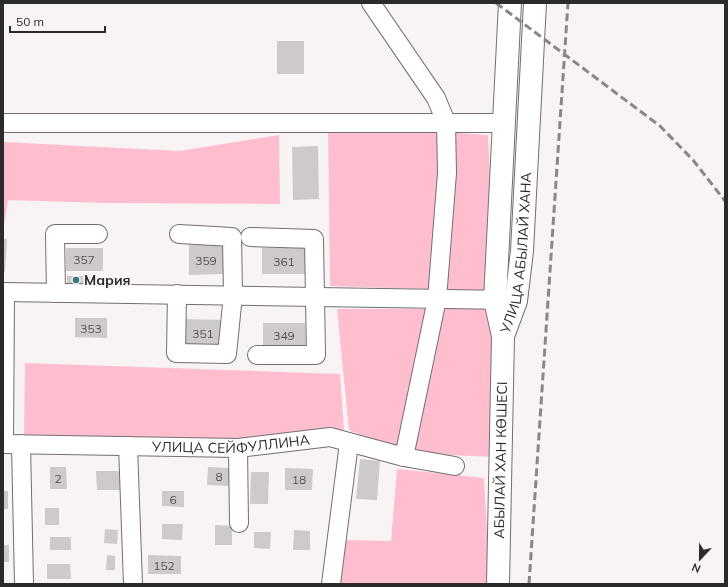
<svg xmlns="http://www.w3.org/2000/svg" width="728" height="587" viewBox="0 0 728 587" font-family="Mulish,sans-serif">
<rect width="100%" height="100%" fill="#f8f3f5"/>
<!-- green -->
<path fill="#febece" d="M328 124 488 135 495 291 330 286Z
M279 135 280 204 106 203 8 200 3 232V142L179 151Z
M337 309H497L494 457 408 453 349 430Z
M25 363 340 374 344 430 317 431 239 442 24 438Z
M397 469 484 478 490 584H339L346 540 391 541Z"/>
<!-- building -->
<path fill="#cec9ca" d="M277 41H304V74H277Z
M318 146 319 199 293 200 292 147Z
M3 239H7L5 272H3Z
M223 244V274L189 275V245Z
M66 248H103V271H66Z
M262 248H306V274H262Z
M67 276H84V286L67 285Z
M75 318H107V338L75 337Z
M182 319 224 320 223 346 182 345Z
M263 323H305L306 347H263Z
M360 459 380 461 377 500 356 499Z
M50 467H66L67 489H50Z
M208 467 231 468V486L207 485Z
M285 468 313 469 312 490H285Z
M96 471H122V490H97Z
M251 472H269L268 504H250Z
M3 491H8V509H3Z
M162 491H184V507L162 506Z
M45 508H59V525H45Z
M162 524H183L182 540 162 539Z
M215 525 232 526V545H215Z
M105 529 118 530 117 544 104 543Z
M294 530 310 531V550H293Z
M254 532H271L270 549 254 548Z
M50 537H71V550H50Z
M3 545H9V562H3Z
M107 555 115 556V570H106Z
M148 555 181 556V574H148Z
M47 564H70L71 579H47Z"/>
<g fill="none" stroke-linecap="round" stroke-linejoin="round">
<defs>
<g id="minor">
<path d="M371 3 436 98 446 122 447 173 437 299 404 457"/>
<path d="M3 123H503"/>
<path d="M250 237 314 239 316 355H257"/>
<path d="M3 292 509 300"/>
<path d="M56 293 55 234H98"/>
<path d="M177 294 176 353 227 354 233 295 232 237 179 234"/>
<path id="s1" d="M3 444 238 448 330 437 404 457 455 466"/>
<path d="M4 444 5 292"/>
<path d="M21 444 24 584"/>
<path d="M128 446 133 584"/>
<path d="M238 448 239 523"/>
<path d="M331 584 349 443"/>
</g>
<g id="major">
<path id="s2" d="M503 336 516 301 522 251 535 3"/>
<path id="s3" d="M498 584 503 336 495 300 510 3"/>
</g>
</defs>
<!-- minor casing -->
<use href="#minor" stroke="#736f70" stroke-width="20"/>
<!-- major casing -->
<use href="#major" stroke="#736f70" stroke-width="24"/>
<!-- minor -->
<use href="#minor" stroke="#fff" stroke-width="18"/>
<!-- major -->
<use href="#major" stroke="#fff" stroke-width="22"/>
<!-- rail -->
<path stroke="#8a8788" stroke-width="3" stroke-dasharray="8 4" stroke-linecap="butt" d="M496 3 660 126 693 160 725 201
M529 584 568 3"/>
</g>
<!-- markers -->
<circle fill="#347a6f" stroke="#f8f3f5" stroke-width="1.5" cx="76" cy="280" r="4"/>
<g text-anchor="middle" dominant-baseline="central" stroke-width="3.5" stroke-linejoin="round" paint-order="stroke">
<!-- number labels -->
<g font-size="12" fill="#545252">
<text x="84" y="259">357</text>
<text x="206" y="260">359</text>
<text x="284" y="261">361</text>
<text x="91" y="328">353</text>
<text x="203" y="333">351</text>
<text x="284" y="335">349</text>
<text x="219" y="476">8</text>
<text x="58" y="478">2</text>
<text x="299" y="479">18</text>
<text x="173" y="499">6</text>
<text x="164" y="565">152</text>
</g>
<!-- street labels -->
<g font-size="14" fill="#2c2a2a" stroke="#f8f3f5">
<text stroke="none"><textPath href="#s2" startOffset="85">УЛИЦА АБЫЛАЙ ХАНА</textPath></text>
<text stroke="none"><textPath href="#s1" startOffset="228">УЛИЦА СЕЙФУЛЛИНА</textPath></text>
<text stroke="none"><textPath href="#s3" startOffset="124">АБЫЛАЙ ХАН КӨШЕСІ</textPath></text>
</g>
<!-- poi labels -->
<g font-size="14" font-weight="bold" fill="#2c2a2a" stroke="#f8f3f5" text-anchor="start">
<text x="84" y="280">Мария</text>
</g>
</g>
<!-- border -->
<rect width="728" height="587" fill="none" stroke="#2c2a2a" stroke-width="8"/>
<!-- north arrow -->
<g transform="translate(700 559) rotate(202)" stroke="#f8f3f5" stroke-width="3" paint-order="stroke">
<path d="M0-3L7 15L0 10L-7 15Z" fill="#2c2a2a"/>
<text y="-6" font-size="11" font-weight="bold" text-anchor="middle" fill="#2c2a2a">N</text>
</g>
<!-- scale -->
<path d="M10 26v6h95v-6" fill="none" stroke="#2c2a2a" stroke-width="2"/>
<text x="16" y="26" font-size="12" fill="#2c2a2a" stroke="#f8f3f5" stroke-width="3" paint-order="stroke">50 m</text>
</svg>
